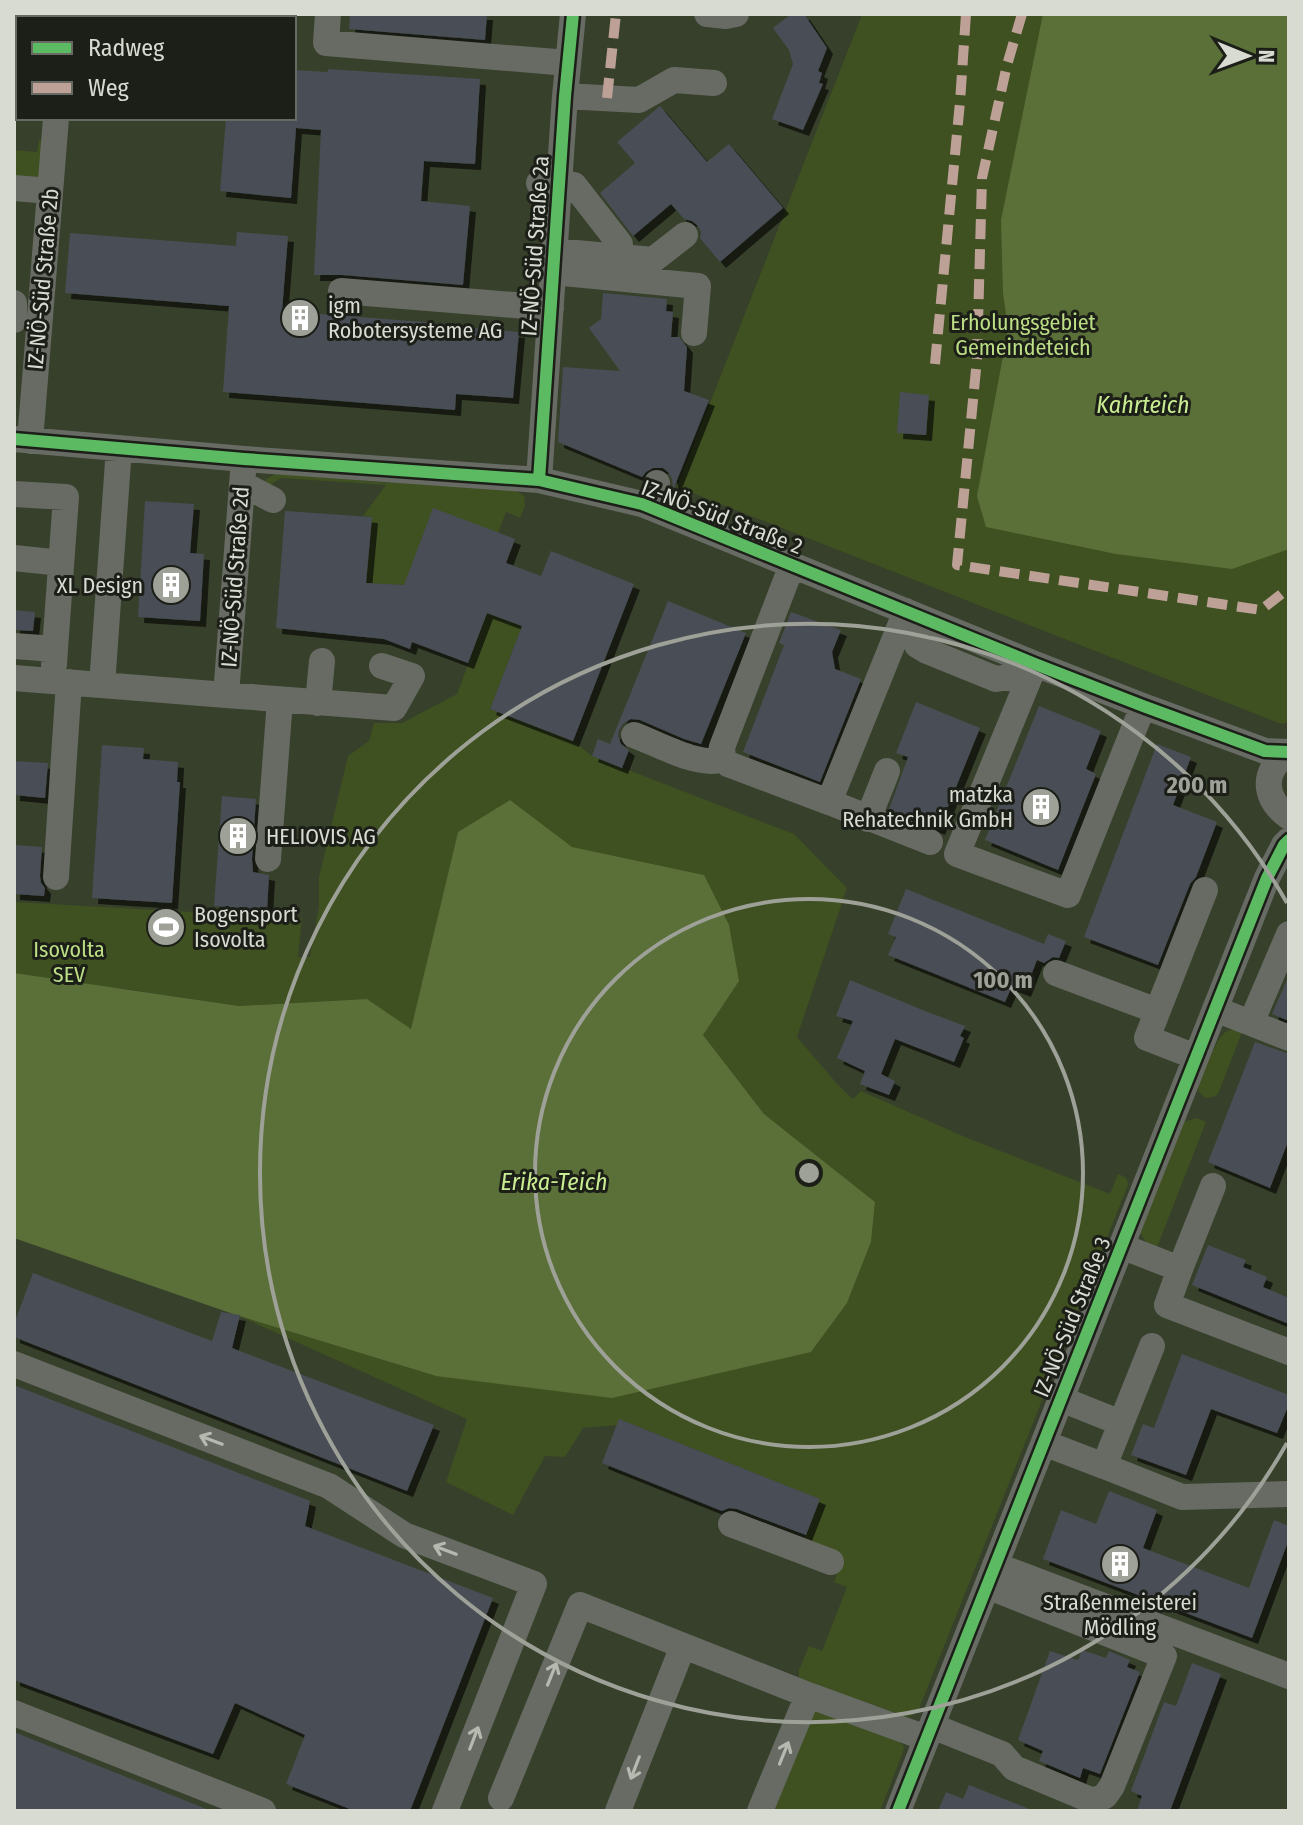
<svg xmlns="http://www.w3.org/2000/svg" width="1303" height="1825" viewBox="0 0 1303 1825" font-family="'Fira Sans Condensed',sans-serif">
<defs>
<filter id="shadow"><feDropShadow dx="6" dy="6" stdDeviation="0" flood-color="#0009"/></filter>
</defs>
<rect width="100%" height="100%" fill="#31362c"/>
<!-- built -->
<path fill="#37402b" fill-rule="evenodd" d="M14 14H862L677 487 1281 724 1289 722V1811H14ZM18 18H294V118H18Z"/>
<!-- green -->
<path fill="#3f5021" d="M862 14H1289V722L1281 724 677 487Z
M39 140 42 141 40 177 33 179 14 178V150L37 152Z
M277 473 389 483 397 480 515 490 524 496 525 506 520 518 506 512 498 533 404 585 366 583 372 517 363 516 386 485 281 478 270 485 265 482 266 479Z
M487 613 522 626 490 709 573 741 592 756 794 834 847 888 797 1037 838 1085 853 1099 861 1091 965 1137 1110 1194 1118 1174C1125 1177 1128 1178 1128 1185L919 1709 913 1715 908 1717 799 1679V1670L809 1646 822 1651 847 1587 834 1582 842 1560 803 1543 819 1499 631 1424 583 1428 565 1457 545 1456 513 1515 446 1482 467 1419 237 1315 436 1376 811 1352 847 1303 871 1242 875 1202 764 1114 703 1035 704 875 571 847 510 800 458 832 411 1030 367 999 239 1006 119 988 14 1198V902L302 918 298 957H310L319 906V877L348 756 369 741 374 723H402L457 694Z
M1236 1027H1244L1218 1094 1213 1097 1205 1098 1199 1092 1196 1084 1219 1039 1224 1033Z
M1197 1118 1206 1122 1156 1250 1148 1245 1138 1230 1180 1123Z
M815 1709 898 1741 904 1746 903 1752 880 1811H766Z"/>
<!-- water -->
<path fill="#5b7038" d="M1043 14H1289V549L1232 569 1116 554 986 527 977 496 1008 329 1003 293 1001 220Z
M510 800 572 847 704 875 729 925 739 981 703 1035 764 1114 875 1202 871 1242 847 1303 811 1352 612 1398 436 1376 236 1315 14 1238V973L239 1006 367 999 411 1029 458 832Z"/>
<!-- building -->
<path fill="#484e54" filter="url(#shadow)" d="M350 14H487L485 40 349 29Z
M791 14H804L827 48 818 71 822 73 819 83 823 84 803 130 772 119 793 64 789 50 773 28Z
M328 69 480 79 475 164 424 161 421 201 470 206 463 285 342 275H314L321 130 296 128 291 198 220 191 226 118H294V70L328 72Z
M660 106 707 162 729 144 783 208 720 262 700 238 701 232 697 225 692 221 684 219 671 204 633 236 600 193 635 163 617 142Z
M237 232 288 236 282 311 462 325V327L519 332 513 398 456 394 455 410 223 392 229 306 65 293 70 233 236 246Z
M603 293 667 299 666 311 673 312 671 337H679L687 347 684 391 709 400 673 490 672 479 668 472 663 468H653L646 472 642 477 558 442 563 367 620 371 589 328 601 319Z
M900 392 929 395 926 435 897 433Z
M145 501 194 504 190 553 204 554 200 621 138 617Z
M433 508 515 539 506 563 541 576 551 551 634 584 573 741 490 709 522 626 487 613 468 663 412 642 410 649 384 639 276 628 285 511 372 517 366 583 404 585Z
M668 601 746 633 701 744 684 739 640 720 631 719 624 723 619 730 618 736 621 744 629 750 622 768 592 756 598 739 610 744Z
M14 610 35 612 33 631 14 630Z
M791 612 841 630 832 652 835 669 861 679 820 782 743 752 784 645 779 643Z
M916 702 980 728 939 829 889 809 908 757 896 753Z
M1039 706 1101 731 1086 769 1096 774 1058 870 985 840Z
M1157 744 1191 757 1173 805 1217 822 1196 877 1190 884 1158 965 1084 937Z
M102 745 144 748 143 759 178 762 177 782H180L172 903 92 898Z
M14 761 48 763 45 798 14 795Z
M222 796 256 799 252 859 253 872 269 875 267 910 214 906Z
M14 845 42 847 40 876 41 883 45 888 44 896 14 894Z
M906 889 1044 944 1048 934 1066 941 1059 958 1053 957 1044 963 1037 960 1025 991 1012 986 1005 1002 888 955 896 937 888 934Z
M1289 975V1021L1272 1014Z
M850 980 925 1011 965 1026 960 1036 964 1038 954 1062 895 1039 881 1074 895 1081 889 1095 860 1084 865 1071 837 1058 853 1021 836 1016Z
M1255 1042 1289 1054V1139L1270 1188 1208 1162Z
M1208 1245 1246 1260 1243 1267 1267 1277 1263 1287 1289 1298V1324L1192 1285Z
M33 1273 212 1341 221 1312 240 1315 232 1348 434 1425 407 1491 14 1337V1324Z
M1182 1354 1289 1395V1404L1277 1433 1211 1409 1186 1475 1131 1455 1143 1424 1154 1428Z
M14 1385 310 1501 305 1526 493 1598 410 1811H355L286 1784 305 1735 235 1703 213 1754 14 1680Z
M619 1419 820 1499 806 1535 737 1509 729 1508 722 1511 602 1463Z
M1109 1491 1157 1510 1143 1548 1249 1588 1274 1520 1289 1526V1539L1252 1638 1043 1559 1061 1510 1096 1524Z
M1082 1650 1106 1658 1109 1651 1130 1660 1127 1667 1140 1672 1100 1774 1083 1768 1080 1778 1039 1761 1043 1751 1018 1740 1050 1651 1078 1660Z
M1192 1663 1221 1674 1170 1811H1137L1142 1796 1131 1791 1164 1702 1176 1706Z
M14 1732 209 1810V1811H14Z
M969 1785 1032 1810V1811H938L946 1792 963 1799Z"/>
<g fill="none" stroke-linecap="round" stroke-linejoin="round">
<!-- minor -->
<path stroke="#676b64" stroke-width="26" d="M328 14 326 43 568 63
M707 14 726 16 736 14
M66 18V14
M14 28H18
M565 96 639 100 674 80 714 83
M539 183 574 185 620 244 619 256
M14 188 50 191
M554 251 653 260 685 235
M553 272 698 286 694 333
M341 291 551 308
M14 303V320
M14 439 244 459 539 480 642 504 1035 664 1143 706 1265 751 1289 752
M30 441 56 118
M539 480 565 96 573 14
M242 484 273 500
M14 494 66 497 55 649
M649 507 657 483
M14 558 61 563
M792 565 722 747 723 759 728 764 829 802 906 611
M906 611 917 645 927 651 996 679 1030 674
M14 646 55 649 54 665
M1035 664 957 854 1068 895 1143 706
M14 678 226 695 244 459
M102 685 119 448
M226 695 394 708 412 676 382 666
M318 703 322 661
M634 735C658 744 700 768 723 759
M1289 753C1260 771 1264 799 1289 817
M829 802 930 842
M868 819 887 771
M268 859 280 700
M56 877 69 682
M1056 973 1157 1011
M1215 1009 1289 1038
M1251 1023 1289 934
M1196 1057 1147 1038 1205 890
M1121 1246 1180 1269 1213 1186
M1180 1269 1167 1305 1289 1352
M1152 1346 1104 1466 1182 1497 1289 1494
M14 1364 329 1486 404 1535 534 1584 445 1811
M1061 1399 1121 1423
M1044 1443 1104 1466
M731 1524 831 1562
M995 1565 1289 1676
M14 1713 263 1811
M932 1726 1002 1754 1014 1768 1093 1801 1105 1796 1112 1786 1164 1656 987 1586
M501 1798 580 1605 808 1695 926 1738
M618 1811 683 1646
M760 1811 808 1695
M898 1811 1267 878 1284 845 1289 840"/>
<!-- quiet -->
<path stroke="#bda197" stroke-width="10" stroke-dasharray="20 10" stroke-linecap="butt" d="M1022 14 1007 65 982 178 977 359 957 565 1261 610 1289 588
M607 98 616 14
M935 364 960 102 966 14"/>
<defs>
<path id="cycleway" d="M14 439 244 459 539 480 642 504 1035 664 1143 706 1265 751 1289 752
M539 480 565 96 573 14
M898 1811 1267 878 1284 845 1289 840"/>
</defs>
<!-- cycleway casing -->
<use href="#cycleway" stroke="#1c1f18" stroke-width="17"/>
<!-- cycleway -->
<use href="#cycleway" stroke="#5cba63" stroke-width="12"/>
</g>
<!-- one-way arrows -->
<defs><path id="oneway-shaft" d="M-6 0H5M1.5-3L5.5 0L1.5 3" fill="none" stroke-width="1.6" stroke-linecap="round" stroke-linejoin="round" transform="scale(2)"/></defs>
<g stroke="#b5b9b0">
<use href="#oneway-shaft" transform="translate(211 1440) rotate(-159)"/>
<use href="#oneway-shaft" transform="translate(445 1550) rotate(-159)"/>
<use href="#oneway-shaft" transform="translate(552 1674) rotate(-68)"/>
<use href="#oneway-shaft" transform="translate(474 1738) rotate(-69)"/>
<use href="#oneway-shaft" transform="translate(784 1753) rotate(-68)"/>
<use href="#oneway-shaft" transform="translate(635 1768) rotate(111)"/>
</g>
<!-- distance rings -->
<g fill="none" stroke="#9da197" stroke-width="4">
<circle cx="809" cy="1173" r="274"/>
<path d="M1287 1443A549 549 0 1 1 1287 903"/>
</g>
<!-- icons -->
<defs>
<symbol id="building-disc" viewBox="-11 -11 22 22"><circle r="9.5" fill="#9da197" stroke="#1c1f18"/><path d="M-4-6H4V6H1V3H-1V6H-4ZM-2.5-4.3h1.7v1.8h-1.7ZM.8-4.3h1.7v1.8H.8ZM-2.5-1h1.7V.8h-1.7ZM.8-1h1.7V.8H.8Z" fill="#fff"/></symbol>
<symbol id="stadium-disc" viewBox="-11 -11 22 22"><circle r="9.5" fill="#9da197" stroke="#1c1f18"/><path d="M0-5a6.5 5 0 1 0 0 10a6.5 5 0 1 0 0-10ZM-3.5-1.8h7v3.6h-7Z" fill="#fff"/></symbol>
</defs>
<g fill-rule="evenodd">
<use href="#building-disc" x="278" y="296" width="44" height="44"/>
<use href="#building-disc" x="149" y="563" width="44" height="44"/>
<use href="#building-disc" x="1019" y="785" width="44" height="44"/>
<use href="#building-disc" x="216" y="814" width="44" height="44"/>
<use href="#stadium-disc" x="144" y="905" width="44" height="44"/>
<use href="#building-disc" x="1098" y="1542" width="44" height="44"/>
</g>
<g text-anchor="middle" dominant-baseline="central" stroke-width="6" stroke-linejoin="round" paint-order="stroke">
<!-- street labels -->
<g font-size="22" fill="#d7dbd1" stroke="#1c1f18">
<text transform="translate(535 246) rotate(-86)">IZ-NÖ-Süd Straße 2a</text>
<text transform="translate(43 279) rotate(-85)">IZ-NÖ-Süd Straße 2b</text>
<text transform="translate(722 517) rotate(21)">IZ-NÖ-Süd Straße 2</text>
<text transform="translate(235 577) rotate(-86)">IZ-NÖ-Süd Straße 2d</text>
<text transform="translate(1072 1317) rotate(-68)">IZ-NÖ-Süd Straße 3</text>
</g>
<!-- poi labels -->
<g font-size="22" fill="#d7dbd1" stroke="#1c1f18" text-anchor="start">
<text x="328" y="305">igm<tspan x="328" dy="25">Robotersysteme AG</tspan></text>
<text x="143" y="585" text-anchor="end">XL Design</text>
<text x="1013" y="794" text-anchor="end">matzka<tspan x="1013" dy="25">Rehatechnik GmbH</tspan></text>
<text x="266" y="836">HELIOVIS AG</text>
<text x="194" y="914">Bogensport<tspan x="194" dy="25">Isovolta</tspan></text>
<text x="1120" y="1602" text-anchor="middle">Straßenmeisterei<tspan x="1120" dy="25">Mödling</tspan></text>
</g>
<!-- park labels -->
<g font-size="22" fill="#bcde85" stroke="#1c1f18">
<text x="1023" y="322">Erholungsgebiet<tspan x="1023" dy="25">Gemeindeteich</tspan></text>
<text x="69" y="949">Isovolta<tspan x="69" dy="25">SEV</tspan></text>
</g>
<!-- water labels -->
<g font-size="24" font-style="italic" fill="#c9eb92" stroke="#1c1f18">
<text x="1143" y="405">Kahrteich</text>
<text x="554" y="1182">Erika-Teich</text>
</g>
</g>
<circle cx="809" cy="1173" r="12" fill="#9da197" stroke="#1c1f18" stroke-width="4"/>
<g font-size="24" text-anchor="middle" font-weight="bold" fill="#9da197" stroke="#1c1f18" stroke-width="6" stroke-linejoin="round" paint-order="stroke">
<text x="1197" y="793">200 m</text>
<text x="1003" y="988">100 m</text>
</g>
<!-- border -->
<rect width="1303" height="1825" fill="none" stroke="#d7dbd1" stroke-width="32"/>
<!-- legend -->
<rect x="16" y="16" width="280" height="104" fill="#1c1f18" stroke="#676a62" stroke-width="2"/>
<rect x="32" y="42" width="40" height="12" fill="#5cba63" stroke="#676a62" stroke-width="2"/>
<text x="88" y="56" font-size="24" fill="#d7dbd1">Radweg</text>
<rect x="32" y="82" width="40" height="12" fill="#bda197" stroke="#676a62" stroke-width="2"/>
<text x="88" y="96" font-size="24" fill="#d7dbd1">Weg</text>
<!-- north arrow -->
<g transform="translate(1247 56) rotate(91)" stroke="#1c1f18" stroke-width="6" paint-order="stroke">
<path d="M0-6L14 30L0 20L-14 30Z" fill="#d7dbd1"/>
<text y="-12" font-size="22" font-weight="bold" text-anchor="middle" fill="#d7dbd1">N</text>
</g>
</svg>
